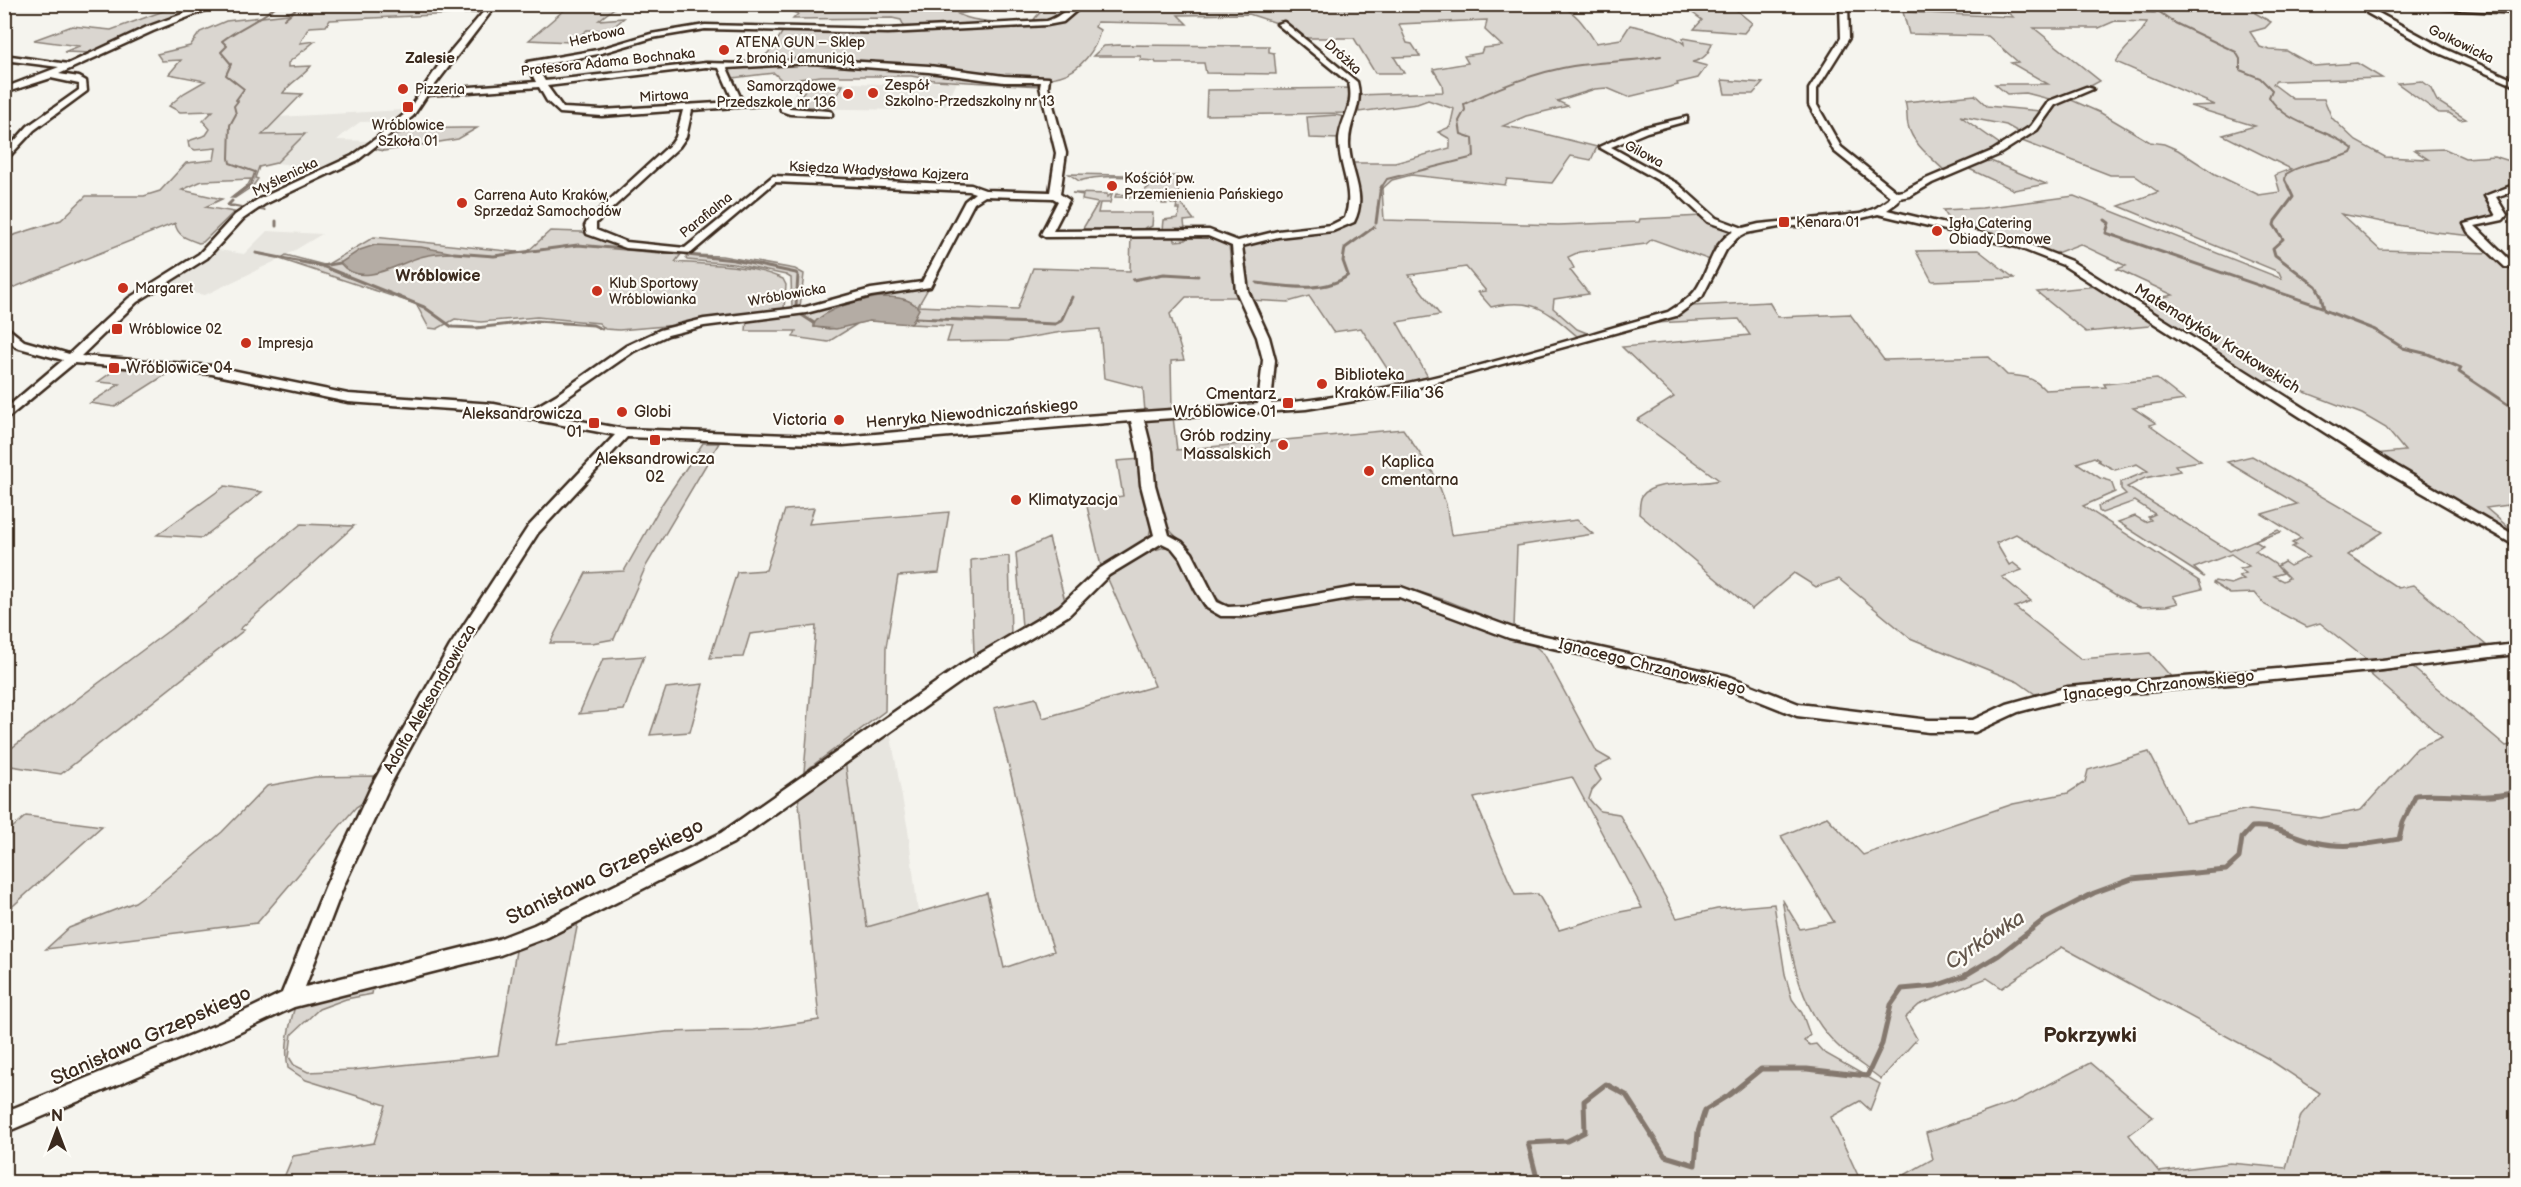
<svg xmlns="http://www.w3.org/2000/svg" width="2521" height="1187" viewBox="0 0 2521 1187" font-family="'Balsamiq Sans',sans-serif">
<rect width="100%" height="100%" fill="#f5f4ee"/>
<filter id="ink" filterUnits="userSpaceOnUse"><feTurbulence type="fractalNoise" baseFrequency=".0167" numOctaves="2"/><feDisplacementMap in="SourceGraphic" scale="12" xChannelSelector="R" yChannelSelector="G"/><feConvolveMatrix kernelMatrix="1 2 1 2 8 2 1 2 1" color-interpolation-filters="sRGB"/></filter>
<g filter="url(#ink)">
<!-- built -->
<path fill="#e7e5df" d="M886 81 957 82 946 106 913 105 908 110 791 108 797 98H792L797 86 822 82 884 84Z
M403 110 393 121 360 122 345 133 337 140 369 141 326 169 276 163 305 134 261 135 278 117Z
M267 231 322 234 280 259 205 295 159 288 196 267 219 250 244 254Z
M890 731 908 830 918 912 867 927 845 760Z"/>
<!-- green -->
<path fill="#dad6d0" stroke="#8a8077" stroke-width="1.5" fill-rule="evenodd" d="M1155 4 1560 5 1558 6C1577 11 1586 28 1596 43L1621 39 1630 25C1643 28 1674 34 1684 44L1683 38 1712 43C1709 53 1704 60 1692 62L1707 66 1698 78 1677 83 1678 85 1628 97 1607 88 1595 89 1557 101 1568 106 1526 116 1503 126 1533 131 1597 147 1591 160 1571 156 1552 183 1507 179 1505 185 1411 175 1392 180 1382 189 1384 220 1558 225 1639 222 1640 219 1703 216 1732 229 1714 247 1710 260 1652 239 1646 244 1579 252 1568 257 1574 268 1570 270 1589 294 1554 299 1553 308 1577 329 1587 333 1577 336C1546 310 1534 297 1491 307L1478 292 1486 291 1466 267 1409 275 1440 315 1397 322 1428 377 1397 384 1361 328 1333 332 1309 296 1288 302 1249 300 1242 260V246L1259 239 1333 229 1358 212 1359 192 1352 163H1395L1450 148V139L1438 132 1450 127 1454 109 1428 100 1417 104 1359 112 1358 95 1443 92 1442 84 1433 69 1468 63 1464 56 1481 53 1483 48 1502 46 1485 30 1487 20 1399 24 1407 43 1412 44 1420 56 1394 57 1404 73H1375L1354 38H1302L1280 24 1249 14 1178 15 1187 24 1097 22 1095 27 1100 30C1097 49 1080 71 1060 76 1017 87 968 71 924 66 894 63 864 62 833 60 798 58 763 66 728 64L727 62C768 61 766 59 786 26L803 29H900L904 26 901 20 892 18 793 19 798 14 784 8 730 7 732 5H991L989 9 958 14C977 24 1011 23 1032 22 1047 2 1052 5 1075 5L1063 20 1081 9 1155 8Z
M301 5H485L477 13 330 20 326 26 309 27 300 43 315 41 288 63V67L311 66C303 77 290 82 283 93L302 94 262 135 305 134 276 163 259 167 255 178 258 179 253 186 235 198H231L248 185 251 179 202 181 182 190 222 199 205 207 234 212 203 242 199 243C187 239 177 236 175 223L5 291C4 272 15 255 5 238L61 220 86 196H144L160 191 186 163 214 160 216 148 195 150 189 147 188 141 206 135 210 129 203 121 213 111 180 112 169 106 184 93 205 81 169 74 181 60 162 61 157 54 190 46 200 32 226 21 288 14Z
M570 5H618L599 20 624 18 610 30H587L571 42 529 40Z
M1682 5H1730L1752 23 1744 33 1694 29 1702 20Z
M2141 5H2261L2255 13 2271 22 2265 28 2250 32 2260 47 2270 50 2287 51 2314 66 2357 63 2382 78 2276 81 2273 84 2293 99H2324L2332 118 2356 141 2385 157 2428 159 2414 150 2445 149 2465 158 2494 156 2516 163V183L2486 197 2497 214 2495 217 2465 225 2473 236 2435 232 2341 214 2380 250 2492 253 2516 276V504L2486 508 2516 534H2507L2374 454 2405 451 2386 428 2362 414 2273 380 2259 382 2135 303 2173 295 2117 269 2126 266 2080 244 2054 254 2018 240 1953 225 1943 210 1982 208 2074 196 2282 279 2279 272 2119 206 2158 192 2134 175H2110L2022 141 2038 128 2055 103 2067 98 2101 113 2150 142 2164 144 2178 150 2215 174 2259 195 2280 192 2275 175 2291 169 2223 135 2255 126 2190 106 2215 105 2116 62C2126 44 2139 40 2147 22L2115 21 2099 28H2034L2100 81 2087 88 2053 100 2026 93 2007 94 1995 84H2048L2011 63 2018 62 1988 36 1909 34 1903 12 2013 17 2005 10 2154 13Z
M169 9 194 12 92 53 64 52 79 46 34 40 72 26 111 30Z
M1119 45 1269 46V52L1274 53 1276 74 1206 73 1204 63H1156L1155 61 1140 60 1141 56H1093L1104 46Z
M800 62H834L1030 81 1037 83 1039 86 934 80 911 76H821L799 79 796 83 787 85 774 73 733 78 728 67Z
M1722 80 1763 83 1753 94H1725Z
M2422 81 2430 87 2437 101 2466 119 2460 120 2449 113H2439L2397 83Z
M808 85H843L830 107H794Z
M1353 88 1348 113 1206 115 1207 90Z
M1975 95 1987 106 2041 111 2022 134 2006 125 1960 116 2001 145 1947 173C1934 160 1912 144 1908 125 1906 117 1908 110 1905 102Z
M1336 115 1349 118 1341 139 1309 138 1307 117Z
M477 128 458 139 384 151 375 149C392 125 450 128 477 128Z
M1986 159 2046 184 2014 190 1967 168Z
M1069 174 1178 176V192L1182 197 1177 198 1194 220 1184 221 1185 230H1163L1164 220 1178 218 1180 209H1176L1177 204H1171L1170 198 1167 204H1162V197H1159L1158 202 1148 198 1115 197 1116 194 1146 196 1141 193 1149 187 1146 181C1131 174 1095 176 1079 181Z
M1072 193 1107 194V197L1112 194 1110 203H1100L1098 213H1153L1152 226 1146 229V227L1143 229 1082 230 1098 203 1082 200 1083 195Z
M550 231 582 232 624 247 682 253 675 262C711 265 750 264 783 279L786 285 784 308C759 319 727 315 700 320V323L619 330 605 329 599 323 537 317 481 322 455 319 437 329 429 328 416 304 280 259 286 255 324 265 328 264 374 237 526 253Z
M1174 233 1175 241 1186 240V234H1205L1229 245 1232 275 1239 297H1186L1170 314 1184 360 1171 361 1172 410 1145 412 1143 388 1104 378 1100 329 1062 332 1008 341 947 342 952 326 911 324 916 318 909 301C878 291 843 303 817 320L814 327 829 329 857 324 828 342 793 337 796 331H746L747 319 809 311 866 294 929 287 918 306 1017 310 1033 268 1130 271 1131 234Z
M1978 250 2014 278 1932 281 1916 251Z
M689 255 722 256 795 269 804 274 800 307H792L791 278 786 275 734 264 687 260 686 258Z
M2098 286 2152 322 2149 326 2086 332 2037 292Z
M1769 302 1778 317 1850 314 1884 360 1989 357 2007 375C2025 376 2033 377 2045 390L2106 387 2104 384 2157 379 2184 400 2133 408 2156 423 2150 425 2201 461 2175 465 2180 471 2145 478 2127 487 2230 551 2278 530 2281 532 2255 541 2263 546 2255 551 2275 564 2283 573 2273 576 2283 581 2289 578 2277 566 2284 562 2290 566 2309 557 2292 547 2296 545 2292 543 2301 538 2262 514 2297 504 2227 462 2252 456 2383 532 2348 555 2398 588 2413 585 2486 645 2371 663 2320 623 2307 627 2265 605 2255 593 2230 594 2213 583 2215 581 2231 584 2244 579 2239 576 2246 573 2240 569 2249 566 2231 554 2194 568 2204 577 2118 522 2135 516 2145 522 2151 520 2148 517 2155 514 2135 501 2102 513 2099 511 2098 506 2126 494 2121 489V482L2148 471 2137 464 2115 470 2098 461 2099 460 2094 457 2077 463 2100 478 2111 481 2115 492 2083 506 2199 581 2202 589 2173 596 2178 603 2166 606 2140 607 2116 595 2016 534 1996 543 2009 565 2013 563 2022 570 2002 577 2031 601 2015 607 2081 659 2150 653 2174 680 2104 683 2035 694 2018 682 1910 638 1839 579 1816 587 1794 573 1752 609 1639 514C1640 508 1639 501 1642 496 1653 479 1701 486 1719 480L1637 420 1674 397 1622 347 1750 335 1739 319 1653 323 1681 315 1692 306Z
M119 367 170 372 115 407 90 403 120 384 98 382Z
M1173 417 1177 450 1403 429 1436 477 1446 504 1451 535 1577 520 1593 534 1517 546 1514 628 1448 601 1401 586 1354 589 1247 608C1207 608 1210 582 1194 554 1188 543 1174 538 1168 527 1152 495 1148 455 1143 419Z
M703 443H719L646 566 614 639 592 643H550L586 573 624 571 662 504Z
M1141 459 1139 469 1152 523 1149 536 1122 557 1101 566 1086 502 1123 496 1117 461Z
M225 486 262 492 202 538 157 535Z
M814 508 809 524 949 512 939 573 898 576 886 647 885 711 804 772 816 626 750 634 743 657 710 658 737 572 766 570 785 510Z
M301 524 354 526 240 629 244 630 61 774 5 765V753L179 623Z
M1049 538 1065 601 1022 627 1016 553Z
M1169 546 1178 551 1199 599 1215 615 1241 619 1256 612 1342 598 1345 602 1381 599V594L1409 598 1530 642 1544 654 1597 752 1611 760 1594 768 1601 780 1592 790 1589 799 1600 811 1619 814 1677 918 1717 909 1774 904 1785 974 1792 999 1802 1013 1810 1035 1804 1041 1810 1045 1816 1044 1823 1052 1880 1084 1870 1110 1860 1101 1831 1117 1861 1182H282L293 1156 374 1143 386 1105 306 1080 288 1068C284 1046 289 1027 295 1006L374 983 372 994 346 999 319 1009 292 1034 289 1057 294 1065 308 1072 353 1070 498 1055 517 945 579 917 554 1045 666 1032 753 1030 819 1020 798 792 845 760 867 927 987 893 1004 968 1054 951 1039 906 1014 787 994 708 1036 698 1043 718 1155 686 1107 577C1127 561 1144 552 1169 546ZM1572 777 1642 908 1620 912 1559 930 1538 894 1515 895 1474 798Z
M1009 556 1011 635 974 655 971 560Z
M644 656 624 710 579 714 603 659Z
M2412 667 2506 746 2516 744V1099L2512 1102 2516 1104V1182H1892L1933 1159 1926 1133 2017 1101 2090 1063 2153 1117 2129 1135 2159 1172 2230 1163 2286 1168 2301 1115 2320 1093 2267 1058 2062 947 2002 988 1987 978 1919 1005 1905 1018 1917 1039 1881 1079C1866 1067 1847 1056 1834 1042 1796 1003 1791 949 1782 899L1800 929 1834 922 1781 836 1827 817 1863 855 2013 804 2068 793 2085 782 2088 770 2149 752 2185 822 2250 809 2320 818 2361 810 2417 748 2442 737 2370 674Z
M703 684 690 732 650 735 666 688Z
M376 776 364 802 356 807 257 923 46 949 69 928 135 902 155 888 222 832 267 786 315 777Z
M26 816 102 826 5 913V834Z"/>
<!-- water -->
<path fill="#b4aca4" stroke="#84786e" stroke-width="1.5" d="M375 245 421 247 454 253C443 253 431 254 420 257 397 264 361 289 340 263L360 250Z
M879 297C893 297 910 297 919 309L911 324 869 321 836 329 814 327V323C829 307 857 301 879 297Z"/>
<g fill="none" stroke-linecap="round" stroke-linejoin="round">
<!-- stream-far3 -->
<path stroke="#84786e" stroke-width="2" d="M804 4H820
M906 4 914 9 947 4
M2148 4 2175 23 2236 52 2240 59V70L2260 78 2272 90 2269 97C2287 126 2328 128 2353 149L2351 153C2330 162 2306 161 2286 174L2285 180 2289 188
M284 19 302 4
M246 188 251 184 255 172 230 163 229 158 230 125 236 114 234 106 238 101 236 100 244 89 226 75 231 64 221 52 227 46 222 41C241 26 262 20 278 4
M1381 188 1387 179 1474 157 1473 138 1461 134 1459 121 1465 110 1464 104C1499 87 1535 72 1573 66 1602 61 1632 62 1661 56"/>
<!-- stream-far2 -->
<path stroke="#84786e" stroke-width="3" d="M2288 186 2293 197 2275 221 2274 225 2283 239 2273 248 2275 255 2316 286 2321 295 2324 310 2375 330 2403 348 2428 354 2461 368 2459 372 2516 410
M1380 190 1382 186
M234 197 248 186
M232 201 228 205 244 208
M258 209 264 210
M2105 220 2109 223 2106 233 2322 307
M276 221V226
M1376 223 1380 192
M256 253 322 266 340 263
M454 253 494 256 578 245 680 254
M687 255 734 260 796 273 798 275 796 306
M322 266 424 307 452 327 476 328 537 321 593 325 602 329
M1133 280 1164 274 1198 276
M1257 283C1284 286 1326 294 1348 275L1343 261 1345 248 1374 227
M797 312 814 323
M916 318 1055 324 1061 321 1072 297"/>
<!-- stream-far1 -->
<path stroke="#84786e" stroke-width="4" d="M2515 759 2514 749H2516"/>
<!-- stream -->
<path stroke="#84786e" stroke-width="5" d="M1538 1182 1528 1143 1567 1141 1585 1132 1584 1101 1606 1084 1626 1095 1665 1156 1695 1165 1698 1132 1705 1110 1729 1095 1761 1069H1807L1867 1076 1882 1044 1891 1005 1902 989 1935 986 1964 976 1999 955 2046 918 2094 893 2132 879 2226 870 2239 858 2242 838 2252 827C2275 825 2294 837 2315 842 2344 849 2370 844 2399 839L2403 822 2416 795C2448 791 2479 801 2511 793V771L2516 764 2515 758"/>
<defs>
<path id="minor" d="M33 4H126L89 9Z
M210 4H221L153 31 59 74 79 77 86 81 87 91 34 130 4 162V153L28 126 79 90V84L51 78 4 93V88L59 67 4 60V55L68 64 147 27Z
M490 4H497L431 90 536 82 527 64 528 62 597 50 651 34 705 25 888 29 1047 21C1061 17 1070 4 1084 4L1063 22 1047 25 888 33 705 29 652 38 598 54 536 66 545 81 706 63 741 64 812 59 929 66 1004 76 1049 78 1048 87 1066 153 1060 194 1069 200 1053 231 1209 230 1238 241 1278 231 1331 225 1345 218C1355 190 1339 169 1339 141 1340 118 1355 108 1349 83L1277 24 1284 22 1357 82C1364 108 1348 120 1349 145 1350 173 1368 195 1354 222L1333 231 1278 237 1242 246 1248 291 1269 337 1275 360 1271 404C1406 394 1538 348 1668 312 1677 306 1688 300 1695 291 1709 272 1711 244 1734 231L1708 222 1672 188 1599 147 1641 128 1687 117V121L1647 132 1611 147 1678 184 1716 218 1743 228 1759 224 1860 214 1876 208 1889 199 1890 196 1834 151 1809 105V89L1841 38 1840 4H1848L1849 38 1817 89V105L1841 147 1897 192 1904 191 1926 179 1992 151 2031 126 2049 101 2086 87 2093 89 2055 105 2037 130 1998 155 1932 183 1910 196 1899 198 1898 202 1887 210 2025 243 2071 261 2398 467 2516 536V546L2388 473 2063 265 2017 247 1878 214 1842 223 1779 227 1746 233 1737 238 1726 250 1702 297 1676 316 1390 395 1306 409 1144 420 1152 452 1155 485 1169 535 1182 542 1192 553 1217 602 1228 607 1247 606 1356 587H1401L1518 630 1728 676 1799 704 1929 720H1973L2007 704 2068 687 2382 660 2516 644V654L2382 670 2068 699 2018 712 1975 732H1929L1797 716 1724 687 1509 638 1399 597H1356L1247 616H1221L1207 608 1196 591 1180 558 1172 548 1162 543 1109 575 1069 615 973 673 733 843 548 937 500 955 294 1007 232 1036 4 1133V1112L218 1024 282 993 326 885 372 785 450 646 528 527 615 435 494 412 348 402 212 374 74 363 4 421V410L63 360 16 347 4 335V325L24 341 69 354 129 298 199 254 235 215 257 200 352 156 378 137 407 112 439 65ZM812 63 929 72 1004 82H1041L1040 87 1056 153 1050 192 985 190 971 185 773 176 685 248 626 242 596 230V223L679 147 686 137 692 110 780 104 781 111 790 114 832 116V112L829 111 789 108V101L781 98 742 101 727 68ZM706 67 719 68 734 102 602 110 563 108 547 86ZM539 87 547 101 560 113 602 116 683 110 676 137 672 143 588 220 585 226 587 234 626 248 691 253 775 182 969 191 975 193 965 201 922 282 871 289 806 307 704 319 660 330 626 346 556 395 529 411 494 404 348 394 212 366 81 356 137 302 207 258 243 219 265 204 358 160 413 116 427 95ZM985 196 1053 198 1058 201 1041 234 1046 237 1208 236 1232 246 1236 291 1257 337 1263 360 1258 404 1028 420 843 437 624 429 543 414 634 351 668 335 704 326 806 313 871 296 930 287 974 203ZM1131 421 1138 452 1141 485 1154 535 1099 569 1059 607 961 665 721 833 534 925 498 939 305 987 344 885 390 785 465 647 538 533 627 437 843 445Z
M1559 4H1569L1562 8Z
M2364 4H2372L2373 10 2445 49 2516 81V86L2439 53 2367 13Z
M2392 4 2516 9V13L2395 6Z
M2516 184V190L2496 197 2507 215 2503 220 2475 226 2513 263V267H2505L2468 232 2464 224 2496 216 2485 196Z"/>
</defs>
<!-- minor casing -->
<use href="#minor" stroke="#3b2a1e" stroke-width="5"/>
<!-- minor -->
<use href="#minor" fill="#fdfcf7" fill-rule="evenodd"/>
</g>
</g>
<!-- markers -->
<g fill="#c8321e" stroke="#fdfcf7" stroke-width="2">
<circle cx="724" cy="50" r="6"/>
<circle cx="403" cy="89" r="6"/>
<circle cx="873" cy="93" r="6"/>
<circle cx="848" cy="94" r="6"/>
<rect x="402" y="101" width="12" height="12" rx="3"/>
<circle cx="1112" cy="186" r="6"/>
<circle cx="462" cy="203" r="6"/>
<rect x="1778" y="216" width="12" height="12" rx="3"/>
<circle cx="1937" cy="231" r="6"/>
<circle cx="123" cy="288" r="6"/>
<circle cx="597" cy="291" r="6"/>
<rect x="111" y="323" width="12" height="12" rx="3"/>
<circle cx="246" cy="343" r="6"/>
<rect x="108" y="362" width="12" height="12" rx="3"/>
<circle cx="1322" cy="384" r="6"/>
<rect x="1282" y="397" width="12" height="12" rx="3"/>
<circle cx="622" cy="412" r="6"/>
<circle cx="839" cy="420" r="6"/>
<rect x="588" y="417" width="12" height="12" rx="3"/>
<rect x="649" y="434" width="12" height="12" rx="3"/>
<circle cx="1283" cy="445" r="6"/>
<circle cx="1369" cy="471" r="6"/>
<circle cx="1016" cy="500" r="6"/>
</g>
<g text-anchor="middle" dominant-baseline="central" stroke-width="4.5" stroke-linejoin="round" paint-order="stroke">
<!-- far-street labels -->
<g font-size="14" fill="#3b2a1e" stroke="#fdfcf7">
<text transform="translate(597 36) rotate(-13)">Herbowa</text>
<text transform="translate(2461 44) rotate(26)">Golkowicka</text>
<text transform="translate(1343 57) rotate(42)">Dróżka</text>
<text transform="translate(608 62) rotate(-6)">Profesora Adama Bochnaka</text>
<text transform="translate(664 96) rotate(-3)">Mirtowa</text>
<text transform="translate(1644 154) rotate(28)">Gilowa</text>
<text transform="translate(879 171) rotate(3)">Księdza Władysława Kajzera</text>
<text transform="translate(285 177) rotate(-26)">Myślenicka</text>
<text transform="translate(706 215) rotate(-39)">Parafialna</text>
<text transform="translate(787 295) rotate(-10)">Wróblowicka</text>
</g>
<!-- far-poi labels -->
<g font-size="14" fill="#3b2a1e" stroke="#fdfcf7" text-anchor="start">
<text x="736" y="42">ATENA GUN – Sklep<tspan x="736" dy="16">z bronią i amunicją</tspan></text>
<text x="885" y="85">Zespół<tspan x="885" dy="16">Szkolno-Przedszkolny nr 13</tspan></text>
<text x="836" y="86" text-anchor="end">Samorządowe<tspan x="836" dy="16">Przedszkole nr 136</tspan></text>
<text x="415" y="89">Pizzeria</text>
<text x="408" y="125" text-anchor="middle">Wróblowice<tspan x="408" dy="16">Szkoła 01</tspan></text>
<text x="1124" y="178">Kościół pw.<tspan x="1124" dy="16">Przemienienia Pańskiego</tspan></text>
<text x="474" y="195">Carrena Auto Kraków,<tspan x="474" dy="16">Sprzedaż Samochodów</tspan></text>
<text x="1796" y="222">Kenara 01</text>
<text x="1949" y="223">Igła Catering<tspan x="1949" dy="16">Obiady Domowe</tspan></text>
<text x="609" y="283">Klub Sportowy<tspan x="609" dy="16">Wróblowianka</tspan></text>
<text x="135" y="288">Margaret</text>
<text x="129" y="329">Wróblowice 02</text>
<text x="258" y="343">Impresja</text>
</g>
<!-- far-neighbourhood labels -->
<g font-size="15" font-weight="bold" fill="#3b2a1e" stroke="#fdfcf7">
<text x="430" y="58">Zalesie</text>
</g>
<!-- far-quarter labels -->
<g font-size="16" font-weight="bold" fill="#3b2a1e" stroke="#fdfcf7">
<text x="438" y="276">Wróblowice</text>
</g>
<!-- street labels -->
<g font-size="16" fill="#3b2a1e" stroke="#fdfcf7">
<text transform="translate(2217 339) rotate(32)">Matematyków Krakowskich</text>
<text transform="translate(972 414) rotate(-5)">Henryka Niewodniczańskiego</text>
<text transform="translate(1652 667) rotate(14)">Ignacego Chrzanowskiego</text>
<text transform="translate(2159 686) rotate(-6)">Ignacego Chrzanowskiego</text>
<text transform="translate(430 699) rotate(-60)">Adolfa Aleksandrowicza</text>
</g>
<!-- poi labels -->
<g font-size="16" fill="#3b2a1e" stroke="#fdfcf7" text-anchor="start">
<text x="126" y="368">Wróblowice 04</text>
<text x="1334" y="375">Biblioteka<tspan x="1334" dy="18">Kraków Filia 36</tspan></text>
<text x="1276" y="394" text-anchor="end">Cmentarz<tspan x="1276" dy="18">Wróblowice 01</tspan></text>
<text x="634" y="412">Globi</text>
<text x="582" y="414" text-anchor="end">Aleksandrowicza<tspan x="582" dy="18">01</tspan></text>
<text x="827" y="420" text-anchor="end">Victoria</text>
<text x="1271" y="436" text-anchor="end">Grób rodziny<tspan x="1271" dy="18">Massalskich</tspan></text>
<text x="655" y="459" text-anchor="middle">Aleksandrowicza<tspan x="655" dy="18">02</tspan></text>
<text x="1381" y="462">Kaplica<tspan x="1381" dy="18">cmentarna</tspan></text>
<text x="1028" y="500">Klimatyzacja</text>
</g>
<!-- near-street labels -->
<g font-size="20" fill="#3b2a1e" stroke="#fdfcf7">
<text transform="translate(605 872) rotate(-26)">Stanisława Grzepskiego</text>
<text transform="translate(151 1036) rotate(-24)">Stanisława Grzepskiego</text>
</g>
<!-- near-water labels -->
<g font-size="21" font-style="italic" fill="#65584d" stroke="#fdfcf7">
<text transform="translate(1985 940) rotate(-33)">Cyrkówka</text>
</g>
<!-- near-neighbourhood labels -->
<g font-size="21" font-weight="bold" fill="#3b2a1e" stroke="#fdfcf7">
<text x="2090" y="1035">Pokrzywki</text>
</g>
</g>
<!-- margin -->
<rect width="2521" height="1187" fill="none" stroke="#fdfcf7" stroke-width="24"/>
<rect x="12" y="12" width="2497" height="1163" fill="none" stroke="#3b2a1e" stroke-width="2" filter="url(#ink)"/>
<!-- north arrow -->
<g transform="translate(57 1130)" stroke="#fdfcf7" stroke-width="4.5" paint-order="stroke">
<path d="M0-4.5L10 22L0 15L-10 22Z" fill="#3b2a1e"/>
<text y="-9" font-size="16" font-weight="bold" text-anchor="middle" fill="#3b2a1e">N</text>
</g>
</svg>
